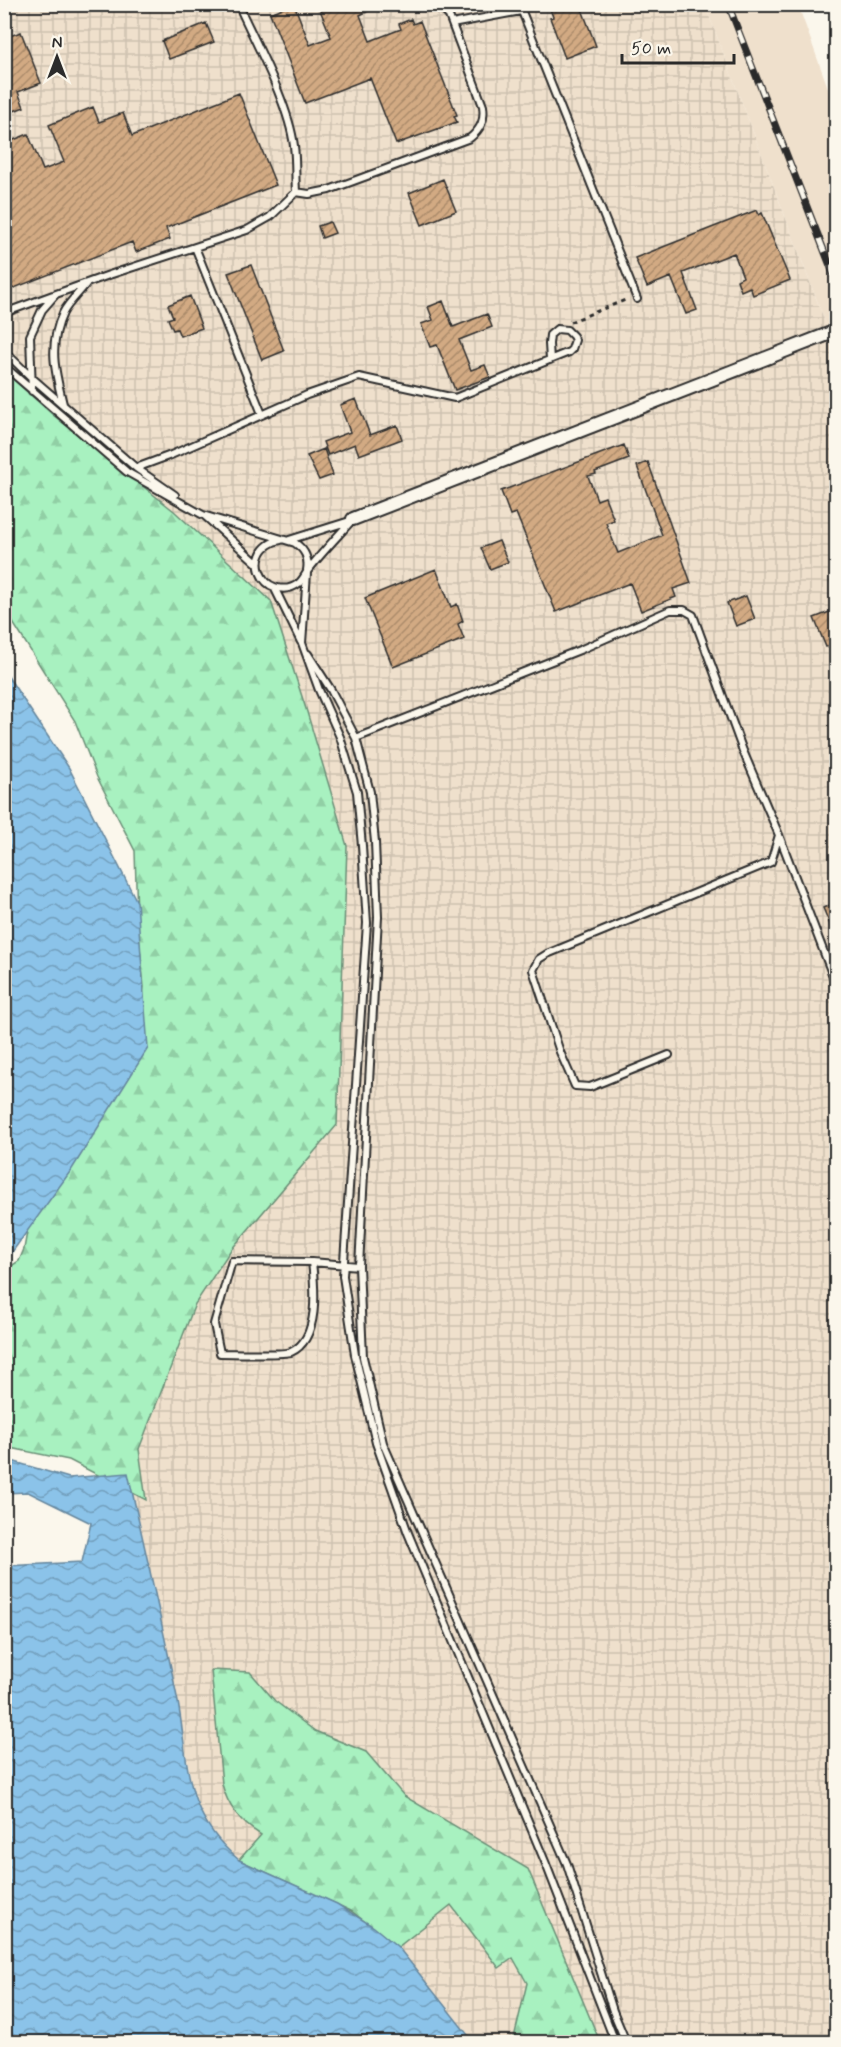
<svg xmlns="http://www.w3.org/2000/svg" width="841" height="2047" viewBox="0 0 841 2047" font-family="Mynerve,sans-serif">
<defs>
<pattern id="industrial-grid" width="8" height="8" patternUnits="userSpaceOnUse" patternTransform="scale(1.5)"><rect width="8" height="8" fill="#efe0cc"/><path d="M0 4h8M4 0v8" fill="none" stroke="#cdc0af"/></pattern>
<pattern id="forest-firs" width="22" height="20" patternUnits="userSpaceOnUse" patternTransform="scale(1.5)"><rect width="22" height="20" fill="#a8f1c0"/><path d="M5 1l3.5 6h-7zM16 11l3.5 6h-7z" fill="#91cfa5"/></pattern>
<pattern id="water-waves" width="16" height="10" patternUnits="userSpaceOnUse" patternTransform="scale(1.5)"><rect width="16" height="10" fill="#8bc3e9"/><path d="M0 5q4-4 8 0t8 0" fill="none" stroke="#729fbd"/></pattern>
<pattern id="building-hatch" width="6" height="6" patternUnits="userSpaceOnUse" patternTransform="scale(1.5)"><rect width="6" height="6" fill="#d2aa83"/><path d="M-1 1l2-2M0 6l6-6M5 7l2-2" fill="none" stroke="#ab8b6b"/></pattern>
</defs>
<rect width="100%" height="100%" fill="#fbf7ec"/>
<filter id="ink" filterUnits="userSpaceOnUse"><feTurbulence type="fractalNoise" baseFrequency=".0167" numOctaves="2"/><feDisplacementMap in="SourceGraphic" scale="12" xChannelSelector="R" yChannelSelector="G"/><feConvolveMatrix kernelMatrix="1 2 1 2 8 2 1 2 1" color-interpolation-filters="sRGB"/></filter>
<g filter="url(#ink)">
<!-- built -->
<path fill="#efe0cc" d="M705 5H798L836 110V337L830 335Z"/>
<!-- industrial -->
<path fill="url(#industrial-grid)" d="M4 5H705L830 335 836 337V2042H469L468 2035 239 1860 217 1838 201 1814 192 1788 178 1702 128 1473H137L149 1378 281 1156 5 387Z"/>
<!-- forest -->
<path fill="url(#forest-firs)" stroke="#6a8e76" stroke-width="1.5" d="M5 372 53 415 174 511 271 601 307 712 347 846 337 1125 230 1251 195 1304 139 1449 146 1500 69 1460 5 1447V1270L19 1261 24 1249 30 1215 134 1044 144 987 137 917 135 851 97 777 75 721 5 610Z
M211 1670 250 1672 275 1701 315 1731 366 1752 404 1796 528 1869 600 2042H513L527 1983 513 1958 499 1968 451 1905 398 1947 351 1911 239 1860 261 1835C240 1822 228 1807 222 1784Z"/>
<!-- water -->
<path fill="url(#water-waves)" stroke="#65869d" stroke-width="1.5" d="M5 672 69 768 137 902 148 1048 72 1169 5 1262Z
M5 1459 69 1478 128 1473C145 1550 163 1626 178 1702 184 1735 185 1770 196 1801 205 1825 220 1844 239 1860L337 1904 374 1927 398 1947 468 2035 469 2042H5V1566L82 1562 91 1523 28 1492 5 1493Z"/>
<!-- building -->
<path fill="url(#building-hatch)" stroke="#2b2b2b" stroke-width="1.5" d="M294 4 310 45 331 37 320 10 335 4H383L360 15 370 41 401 29 399 24 411 19 413 24 420 21 457 115 454 116 457 122 396 144 370 78 305 103 270 13Z
M548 4H580L596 46 565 58 550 18 553 17Z
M206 23 214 42 169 59 162 41Z
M21 32 41 83 18 92 24 107 4 115V38Z
M239 93 276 185 166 228 170 239 136 252 132 242 4 292V144L28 134 43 170 64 162 49 125 93 107 99 122 123 113 132 136Z
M443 179 456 211 422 225 409 193Z
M757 210 759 215 762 213 790 280 753 295 750 287 741 291 737 280 743 277 734 253 683 273 697 310 686 314 671 277 647 287 635 258Z
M330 222 335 233 322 238 318 226Z
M251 265 284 351 262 360 228 273Z
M190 296 202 328 180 336 177 329 173 330 168 319 173 317 168 305Z
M443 301 453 327 487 314 492 327 459 340 471 370 485 365 490 377 455 390 437 345 430 347 421 324 433 320 428 307Z
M356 399 370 435 397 425 402 439 359 455 355 444 328 455 323 442 350 432 340 405Z
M624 445 629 459 595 472 596 474 588 476 597 500 605 497 614 520 606 523 618 553 662 535 637 466 648 462 691 583 673 589 676 597 641 611 630 583 556 612 516 513 510 515 501 491Z
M324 449 333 475 319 480 307 456Z
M499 541 508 562 490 569 481 548Z
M436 569 451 607 457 604 463 621 458 624 464 639 393 667 365 598Z
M746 596 755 619 736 626 727 603Z
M837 609V643L826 647 814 618Z
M837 902V939H836L823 908Z"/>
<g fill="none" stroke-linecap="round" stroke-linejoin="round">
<defs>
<path id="lane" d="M519 4 637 299
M452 24 521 11
M296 192 309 194 329 190 470 138C481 129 485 120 483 106L449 16 437 4
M195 247 262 414
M4 313 53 295
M4 351 31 377 136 468 175 495
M4 366 127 472 203 515 295 543C305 550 309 558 307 570
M32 391 30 336 42 310 56 294 109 275 247 230 270 217 296 192C295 177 296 161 294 146 289 104 256 44 238 4
M63 404C55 372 48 345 63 313 68 303 79 293 86 284
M136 468 171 455 307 395 359 377 455 398 569 352 572 349 575 340 573 336 567 330 557 329 550 335 549 344 550 360
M205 516 258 564
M281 540C272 541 263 547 260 556 257 563 259 571 263 578 271 590 288 592 299 583 304 579 306 572 310 568 323 551 339 535 353 519
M289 540 353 520
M307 573 302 643 319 690 340 737 357 792 362 846 367 923 343 1276 355 1355 376 1443 408 1533 546 1864 615 2042
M274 587 301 642
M308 654 331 690 356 738 370 792 375 842 378 917 359 1266 363 1357 383 1443 567 1864 613 2011 626 2042
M356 738 582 649 670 610H684L693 615 743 751 779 835 771 862 547 954 539 959 533 970 560 1052 575 1086 590 1087 669 1055
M779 835 836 984
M312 1262C315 1288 320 1339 291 1352 284 1355 232 1353 220 1353L214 1324 232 1261 312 1262 359 1266"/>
<path id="street" d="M353 519 836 331"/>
</defs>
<!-- lane casing -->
<use href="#lane" stroke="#2b2b2b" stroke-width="10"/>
<!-- street casing -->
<use href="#street" stroke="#2b2b2b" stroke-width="16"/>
<!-- path -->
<path stroke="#2b2b2b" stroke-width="3" stroke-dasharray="4.5 4.5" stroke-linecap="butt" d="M570 322 628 299"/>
<!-- lane -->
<use href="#lane" stroke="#fbf7ec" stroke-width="6"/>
<!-- street -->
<use href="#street" stroke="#fbf7ec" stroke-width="12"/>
<defs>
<path id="rail" d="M728 4 836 281"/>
</defs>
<!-- rail casing -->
<use href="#rail" stroke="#2b2b2b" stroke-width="7"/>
<!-- rail -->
<use href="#rail" stroke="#fbf7ec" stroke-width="4.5" stroke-dasharray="14" stroke-linecap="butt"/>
</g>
</g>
<!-- margin -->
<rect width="841" height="2047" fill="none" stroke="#fbf7ec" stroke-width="24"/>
<rect x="12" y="12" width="817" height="2023" fill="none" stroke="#2b2b2b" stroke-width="2" filter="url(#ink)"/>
<!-- north arrow -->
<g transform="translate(57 57)" stroke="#fbf7ec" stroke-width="4.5" paint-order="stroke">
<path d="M0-4.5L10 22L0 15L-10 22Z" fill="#2b2b2b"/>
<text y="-9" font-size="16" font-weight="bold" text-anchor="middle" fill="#2b2b2b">N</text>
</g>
<!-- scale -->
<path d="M622 54v9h112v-9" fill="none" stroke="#2b2b2b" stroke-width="3"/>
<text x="631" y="54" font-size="18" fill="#2b2b2b" stroke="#fbf7ec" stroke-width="4.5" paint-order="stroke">50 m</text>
</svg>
